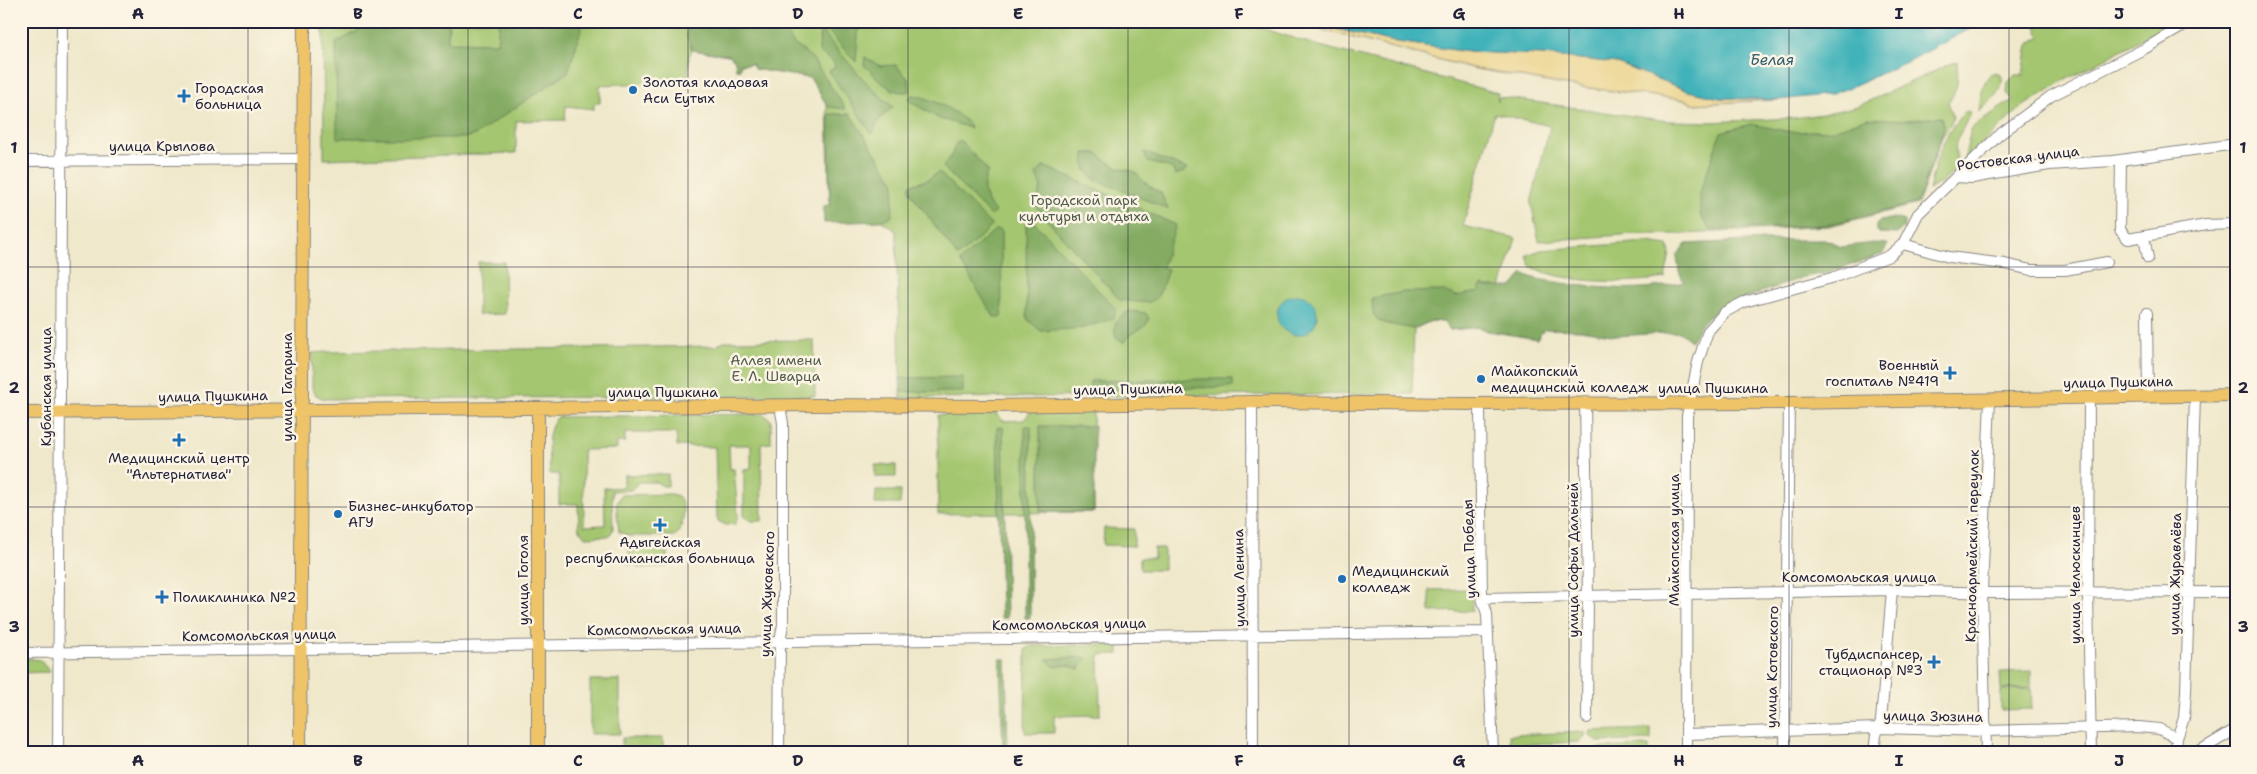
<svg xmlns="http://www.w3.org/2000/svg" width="2257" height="774" viewBox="0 0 2257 774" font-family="'Shantell Sans',sans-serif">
<rect width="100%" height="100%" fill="#fcf5e5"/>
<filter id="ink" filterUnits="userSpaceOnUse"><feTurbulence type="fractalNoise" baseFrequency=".02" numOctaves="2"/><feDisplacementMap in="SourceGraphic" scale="10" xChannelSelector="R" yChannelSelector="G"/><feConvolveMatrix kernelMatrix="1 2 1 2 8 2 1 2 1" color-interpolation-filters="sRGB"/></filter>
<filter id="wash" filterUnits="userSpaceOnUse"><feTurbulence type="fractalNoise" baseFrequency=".0096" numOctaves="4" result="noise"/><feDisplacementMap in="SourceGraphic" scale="20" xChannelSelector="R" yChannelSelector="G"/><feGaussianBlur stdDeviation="1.12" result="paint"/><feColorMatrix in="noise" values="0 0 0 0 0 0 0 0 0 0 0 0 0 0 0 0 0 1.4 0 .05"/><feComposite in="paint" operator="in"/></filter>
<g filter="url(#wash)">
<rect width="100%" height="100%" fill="#efe8cb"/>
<!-- green -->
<path fill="#a4c670" stroke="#637456" d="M323 21H1238L1316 45 1498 93 1497 102 1499 97 1668 121 1710 122 1794 118 1823 114 1858 106 1957 61C1958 77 1959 90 1948 102L1953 116 1951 123 1942 137 1918 204 1829 226 1683 234H1635L1539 241 1531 203 1550 126 1495 113 1463 226 1516 238 1488 331 1479 327 1450 330 1444 322 1431 321 1414 329 1412 394 901 398 896 231 879 219 830 221 827 104 810 78 754 69 753 64H740V69H736L735 60 729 55 692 50 689 56 688 88 677 82 600 85V103H594V109L566 106 565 120 516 121V153L324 159Z
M2034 21H2175L2058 84 2019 109 1964 161 1971 129 1983 119 2013 100 2007 93 2008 82 2015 75H2023L2028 45 2040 36Z
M1995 72 2001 74C2007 89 1989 102 1979 112 1981 98 1981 77 1995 72Z
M1966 111 1970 112C1967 123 1961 130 1957 140 1954 147 1956 153 1957 160 1959 174 1939 183 1929 190 1935 162 1944 131 1966 111Z
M1647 242 1668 245 1670 253 1665 278C1629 284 1564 284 1530 266L1527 255 1541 250Z
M478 262H504L505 314 478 315Z
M814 340 815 396 324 399 316 395 312 388V353L326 352 716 346 724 341Z
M1093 410 1094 512 938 514V415L997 414 1003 421 1024 420 1031 411Z
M758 414 765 415 771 420V443L761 444 762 521H752L744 517V469L751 468V445H729L730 469H734L738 517 735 524 726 525 718 521 717 517 715 447 677 446 676 433H625V442H617V449L583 450 584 526 605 525 604 488 624 487V475L668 474V486H663L656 482H639L631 490 612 491 613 530 609 536 585 537 579 529 578 504H559V474H550C549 455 544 431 558 417Z
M875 465H896V477H875Z
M876 491H901L900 504H875Z
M671 494 678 496C687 506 684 528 675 536H628L619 532 616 504 621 495Z
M1104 528 1134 529V546L1103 545Z
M665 544 667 546V567L638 568 637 565H628L630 545Z
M1154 548H1164V570H1140V558H1154Z
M1472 589V611L1430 612 1429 590Z
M1119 644V654L1099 655 1100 715 1054 716V733H1025L1026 649 1032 646Z
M21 657 40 660 50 672 21 673Z
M2031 671V688L2001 689 2000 672Z
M590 680H620V734H590Z
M2031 689 2032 709 2001 710V690Z
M1651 729V740L1598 742 1590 736V731Z
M1585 732V736L1580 742 1510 745 1509 735Z
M622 738H663V753H622Z
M1649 746V753H1595L1598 748Z
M1579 748 1583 753H1510V750Z"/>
<!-- forest -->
<path fill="#83ab62" stroke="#52664e" d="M362 21H449L448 42 497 43 499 21H578L583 24 568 72 475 135 464 138H337L336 43 358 31Z
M689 21H711L787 33 793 43 812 58 846 109 828 107 810 78 754 69 753 64H740V69H736L735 60 729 55 692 50 687 36Z
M819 21H859L856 62Z
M820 29C843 56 865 84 893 107L880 118 872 134 829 71 835 67 833 61 819 52Z
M865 57 880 66 896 65 909 80 910 91C891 97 876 76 864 65Z
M912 95C928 96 963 113 971 128L940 119 911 102 909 98Z
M829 114H850L895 183 892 216 880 221 824 223 823 206 830 205Z
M1941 117 1944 128 1923 189 1916 203 1826 225 1710 230 1700 215V192L1721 132 1751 124 1791 132 1833 130 1868 118 1908 120Z
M961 141 988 171C980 186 984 201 996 212L991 216 943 167 952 154 956 143Z
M1144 152 1187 169 1184 172 1175 175 1172 168 1148 162Z
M1084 153H1096L1116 167 1135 172 1149 186 1161 193 1168 209 1094 179 1085 169Z
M1044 166 1176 225 1162 267 1168 269C1155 307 1159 304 1120 300L1044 217 1035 205 1041 188 1036 174Z
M939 172 992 226 958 257 910 192V185L927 180Z
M1894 218 1904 221V228L1897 234 1879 233 1876 229V224L1880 221Z
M1032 220 1116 309 1114 318 1084 328 1041 331 1027 319 1026 223Z
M996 229 1001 231 1002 317H994L960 261Z
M1767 240H1828L1841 247 1873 243 1888 244 1883 254 1831 272 1804 277 1731 303 1715 312 1701 324 1691 341 1680 332 1618 336 1580 330 1544 329 1537 339 1488 331 1479 327 1450 330 1444 322 1431 321 1414 329 1387 324 1378 320 1373 313 1372 298 1404 292 1443 291 1456 296 1478 292 1480 287 1483 285 1487 287H1512L1523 273C1536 281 1542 279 1556 282 1598 289 1642 292 1684 282L1679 272 1677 256 1686 244Z
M1129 311 1146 313 1149 319C1145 332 1130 329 1125 342H1123L1116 337C1112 325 1118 317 1129 311Z
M963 377V392H901L900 378Z
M1201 379H1233V387L1090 390V381Z
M1025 426H1031L1030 618H1025Z
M1040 426H1094V512L1040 511Z
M997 427H1003L1007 618H1001Z
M1085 657 1087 659 1079 669 1068 665 1055 667 1046 659Z
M1000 659H1006L1008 753H1003Z"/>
<!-- sand -->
<path fill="#eeda9e" stroke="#887e6c" d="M1287 21H1301L1390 41 1469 52 1543 55 1617 63 1688 91 1720 98 1779 100 1692 104 1686 100 1565 85 1476 69Z"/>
<!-- water -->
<path fill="#41b2b9" stroke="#326a7a" d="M1301 21H1985L1911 60 1853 86 1832 94 1779 100 1720 98 1688 91 1617 63 1543 55 1469 52 1390 41Z
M1277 315a20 20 0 1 1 40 0a20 20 0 1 1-40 0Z"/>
</g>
<g filter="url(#ink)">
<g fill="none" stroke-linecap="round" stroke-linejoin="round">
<defs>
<path id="minor" d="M2121 160 2120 230 2128 239 2206 225 2236 224
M21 161 304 159
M1956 177 1972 178 2049 165 2113 161 2236 144
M2144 237 2148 258
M1903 244 1949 257 2005 264 2031 270H2065L2107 262
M2147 313 2148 397
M2089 398 2088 593 2091 753
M1252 402 1253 753
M1585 402 1588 596 1587 718
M1480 404 1482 598 1487 614 1493 753
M1482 598 1892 590 1994 593 2236 592
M21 653 1488 632
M1686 734 1878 728 1986 731 2139 727 2159 729 2177 738
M58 753 62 21
M779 753 780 642 783 624V423L780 406
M1686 753 1687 416 1698 362 1708 331 1725 312 1744 302 1835 277 1889 256 1903 244 1918 214 1999 135 2051 96 2144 49 2192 21
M1785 753 1789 403
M1874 753 1876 735 1881 721 1892 590
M1986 753 1982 592 1990 400
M2176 753 2177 738 2184 718 2186 692 2195 396
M2196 753 2236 729"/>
<path id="major" d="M21 413 818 405 994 406 1252 402 1471 404 1789 403 2236 395
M300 753 304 21
M538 753V408"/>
</defs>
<!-- minor casing -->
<use href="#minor" stroke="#888583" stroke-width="12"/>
<!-- major casing -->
<use href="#major" stroke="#888583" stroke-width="14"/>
<!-- minor -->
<use href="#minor" stroke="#fff" stroke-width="10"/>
<!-- major -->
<use href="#major" stroke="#efc469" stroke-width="12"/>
</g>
</g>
<!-- grid -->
<path fill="none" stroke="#22223b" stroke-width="1" stroke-opacity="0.55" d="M248 21V753M468 21V753M688 21V753M908 21V753M1128 21V753M1349 21V753M1569 21V753M1789 21V753M2009 21V753M21 267H2236M21 507H2236"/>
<!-- markers -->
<g fill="#1f6fb2" stroke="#fcf5e5" stroke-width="2">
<circle cx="633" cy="90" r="5"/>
<path d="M181.5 88.5h5v5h5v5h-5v5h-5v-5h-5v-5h5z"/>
<path d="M1947.5 365.5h5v5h5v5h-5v5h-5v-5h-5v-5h5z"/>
<circle cx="1481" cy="379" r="5"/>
<path d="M176.5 432.5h5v5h5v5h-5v5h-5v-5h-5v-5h5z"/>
<circle cx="338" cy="514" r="5"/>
<path d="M657.5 517.5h5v5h5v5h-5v5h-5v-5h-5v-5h5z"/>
<circle cx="1342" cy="579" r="5"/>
<path d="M159.5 589.5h5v5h5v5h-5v5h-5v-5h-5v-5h5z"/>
<path d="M1931.5 654.5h5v5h5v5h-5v5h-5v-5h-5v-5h5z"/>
</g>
<g text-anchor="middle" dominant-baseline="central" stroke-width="5" stroke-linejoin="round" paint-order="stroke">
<!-- poi labels -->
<g font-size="14" fill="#22223b" stroke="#fcf5e5" text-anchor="start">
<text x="643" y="82">Золотая кладовая<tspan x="643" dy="16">Аси Еутых</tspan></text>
<text x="195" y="88">Городская<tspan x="195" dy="16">больница</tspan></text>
<text x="1939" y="365" text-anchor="end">Военный<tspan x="1939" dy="16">госпиталь №419</tspan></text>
<text x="1491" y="371">Майкопский<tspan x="1491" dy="16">медицинский колледж</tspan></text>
<text x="179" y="458" text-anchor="middle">Медицинский центр<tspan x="179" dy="16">"Альтернатива"</tspan></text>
<text x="348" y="506">Бизнес-инкубатор<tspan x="348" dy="16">АГУ</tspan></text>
<text x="660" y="542" text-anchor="middle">Адыгейская<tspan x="660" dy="16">республиканская больница</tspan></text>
<text x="1352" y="571">Медицинский<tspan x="1352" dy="16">колледж</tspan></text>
<text x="173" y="597">Поликлиника №2</text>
<text x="1923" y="654" text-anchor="end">Тубдиспансер,<tspan x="1923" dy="16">стационар №3</tspan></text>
</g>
<!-- street labels -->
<g font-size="14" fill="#22223b" stroke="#fcf5e5">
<text x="162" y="146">улица Крылова</text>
<text transform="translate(2018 158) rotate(-7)">Ростовская улица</text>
<text transform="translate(2118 382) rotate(-1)">улица Пушкина</text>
<text transform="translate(46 387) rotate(-90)">Кубанская улица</text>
<text transform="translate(287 387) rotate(-90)">улица Гагарина</text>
<text x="1713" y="388">улица Пушкина</text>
<text transform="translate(1128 389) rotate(-1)">улица Пушкина</text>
<text x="663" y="392">улица Пушкина</text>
<text transform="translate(213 396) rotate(-1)">улица Пушкина</text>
<text transform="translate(1674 540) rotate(-90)">Майкопская улица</text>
<text transform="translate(1972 546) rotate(-89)">Красноармейский переулок</text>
<text transform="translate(1469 549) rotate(-92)">улица Победы</text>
<text transform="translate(1573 560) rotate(-90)">улица Софьи Дальней</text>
<text transform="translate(2175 574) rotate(-89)">улица Журавлёва</text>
<text transform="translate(2075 575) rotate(-90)">улица Челюскинцев</text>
<text x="1859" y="577">Комсомольская улица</text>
<text transform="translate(1239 578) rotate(-91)">улица Ленина</text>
<text transform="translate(523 580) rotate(-90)">улица Гоголя</text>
<text transform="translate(767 594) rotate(-88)">улица Жуковского</text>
<text transform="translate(1069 624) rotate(-1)">Комсомольская улица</text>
<text transform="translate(664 629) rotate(-1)">Комсомольская улица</text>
<text transform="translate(259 635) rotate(-1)">Комсомольская улица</text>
<text transform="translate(1772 667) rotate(-89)">улица Котовского</text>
<text transform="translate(1933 716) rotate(1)">улица Зюзина</text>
</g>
<!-- park labels -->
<g font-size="14" fill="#505b4e" stroke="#fcf5e5">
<text x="1084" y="200">Городской парк<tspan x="1084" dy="16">культуры и отдыха</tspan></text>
<text x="776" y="360">Аллея имени<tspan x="776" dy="16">Е. Л. Шварца</tspan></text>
</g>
<!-- water labels -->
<g font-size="15" font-style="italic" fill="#2e5c6d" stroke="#fcf5e5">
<text x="1772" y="60">Белая</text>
</g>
</g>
<!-- margin -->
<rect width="2257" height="774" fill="none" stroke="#fcf5e5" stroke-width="55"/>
<rect x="28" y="28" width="2202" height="718" fill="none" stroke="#22223b" stroke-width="2"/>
<g font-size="16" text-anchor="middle" font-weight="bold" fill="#22223b">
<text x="138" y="19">A</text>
<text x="358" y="19">B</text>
<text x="578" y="19">C</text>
<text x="798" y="19">D</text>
<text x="1018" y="19">E</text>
<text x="1239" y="19">F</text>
<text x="1459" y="19">G</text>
<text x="1679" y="19">H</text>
<text x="1899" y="19">I</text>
<text x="2119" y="19">J</text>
<text x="14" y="153">1</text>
<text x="2243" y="153">1</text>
<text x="14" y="393">2</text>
<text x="2243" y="393">2</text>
<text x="14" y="632">3</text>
<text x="2243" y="632">3</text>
<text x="138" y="766">A</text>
<text x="358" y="766">B</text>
<text x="578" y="766">C</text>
<text x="798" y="766">D</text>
<text x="1018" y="766">E</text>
<text x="1239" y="766">F</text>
<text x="1459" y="766">G</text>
<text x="1679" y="766">H</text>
<text x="1899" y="766">I</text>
<text x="2119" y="766">J</text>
</g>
</svg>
